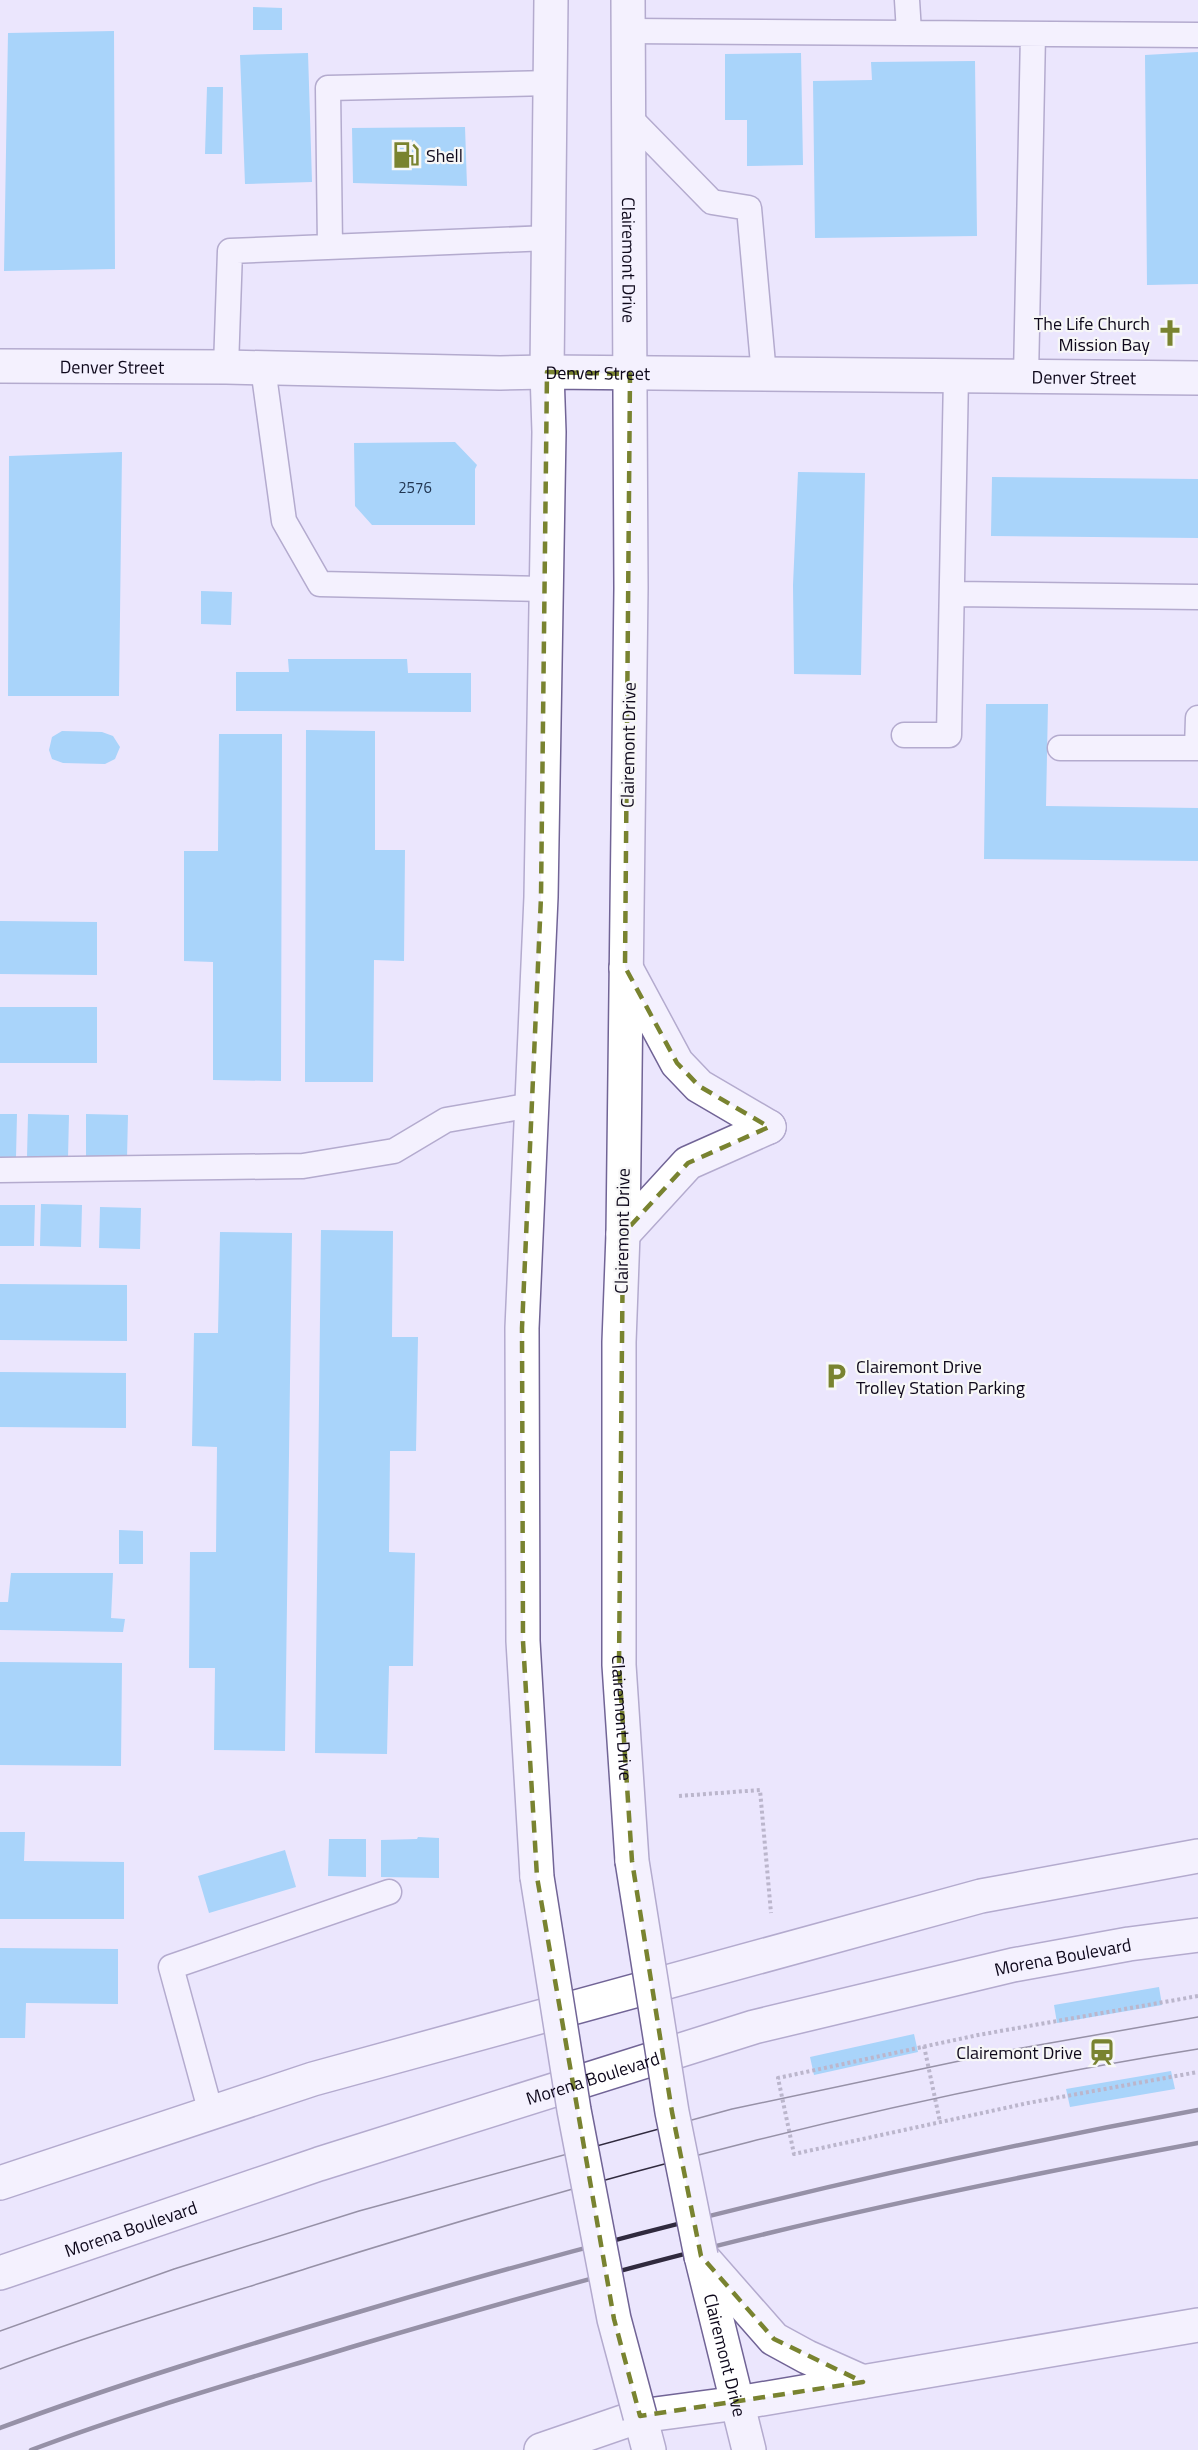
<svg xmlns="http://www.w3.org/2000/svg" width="1198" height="2450" viewBox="0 0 1198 2450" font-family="'Titillium Web',sans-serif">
<rect width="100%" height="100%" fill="#ebe6fd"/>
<!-- building -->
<path fill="#59bef6" d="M253 7 282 8V30H253Z
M114 31 115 269 4 271 8 33Z
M1198 52V284L1147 285 1145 55Z
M308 53 312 182 245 184 240 55Z
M801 53 803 165 747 166V120H725V54Z
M975 61 977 236 815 238 813 81 872 80 871 62Z
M207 87H223L222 154H205Z
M465 127 467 186 353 183 352 128Z
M455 442 477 465 475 469V525H372L355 506 354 443Z
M122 452 119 696H8L9 456Z
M798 472 865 473 861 675 794 674 793 585Z
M992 477 1198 479V538L991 536Z
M201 591 232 592 231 625 201 624Z
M288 659H407L408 673H471V712L236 711V672H289Z
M986 704H1048L1046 806 1198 808V861L984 859Z
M306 730 375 731V850H405L404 961 374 960 373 1082H305Z
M62 731 102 732 113 736 120 747 115 759 105 764 63 763 52 759 49 750 52 737Z
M219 734H282L281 1081 213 1080V962L184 961V851H218Z
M0 921 97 922V975L0 974Z
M0 1007H97V1063H0Z
M0 1114H17L16 1157H0Z
M28 1114 69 1115 68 1158 27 1157Z
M86 1114 128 1115 127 1158 86 1157Z
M41 1204 82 1205 81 1247 40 1246Z
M0 1205H35L34 1246H0Z
M100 1207 141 1208 140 1249 99 1248Z
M321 1230 393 1231 392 1337H418L416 1451H390L389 1552 415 1553 413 1666H389L387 1754 315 1753Z
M220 1232 292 1233 285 1751 214 1750 215 1668H189L190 1552H216L217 1447 192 1446 194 1333H218Z
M0 1284 127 1285V1341L0 1340Z
M0 1372 126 1373V1428L0 1427Z
M119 1530 143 1531V1564H119Z
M11 1573H113L111 1618 125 1619 123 1632 0 1630V1602H8Z
M0 1662 122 1663 121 1766 0 1765Z
M0 1832H25L24 1861 124 1862V1919H0Z
M418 1837 439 1838V1878L381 1877V1840L417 1839Z
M329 1839H366V1877L328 1876Z
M285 1850 296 1887 209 1913 198 1876Z
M0 1948 118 1949V2004L26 2003 25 2038H0Z
M1159 1987 1162 2005 1057 2023 1054 2005Z
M914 2034 918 2052 814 2075 810 2057Z
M1171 2071 1175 2089 1070 2107 1066 2089Z"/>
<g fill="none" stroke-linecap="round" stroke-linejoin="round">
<defs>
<path id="service" d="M907 0 909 32
M629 31 1198 35
M629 117 712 202 749 208 764 375
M330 247 328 88 550 83
M226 367 230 251 548 238
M263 368 284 521 320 584 546 589
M1026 377 1033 34
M952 594 1198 597
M904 735H949L956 376
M1060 748H1197L1198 718
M0 1170 303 1166 394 1151 446 1120 532 1105
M211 2113 171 1967 389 1892"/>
<g id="secondary">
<path id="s1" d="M0 366 226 367 500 373 547 372 1198 378"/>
</g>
<g id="primary">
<path id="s2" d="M628 0 631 588 623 1234 619 1342V1665L632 1861"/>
<path d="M626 968 677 1063 699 1086 769 1127"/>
<path d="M623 1234 688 1163 769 1127"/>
<path d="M537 1877 523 1641 522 1328 541 897 549 432 547 372 551 0"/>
<path d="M0 2183 313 2079 981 1896 1198 1856"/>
<path id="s3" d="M701 2256 749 2450"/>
<path id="s4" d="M0 2273 319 2164 754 2027 1013 1965 1129 1944 1198 1935"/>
<path d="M640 2416 649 2450"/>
</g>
<path id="motorway" d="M701 2256 774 2339 807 2357 863 2382
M541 2450 640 2416 738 2403 1198 2325"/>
</defs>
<!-- service casing -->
<use href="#service" stroke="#716496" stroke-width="27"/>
<!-- secondary casing -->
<use href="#secondary" stroke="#716496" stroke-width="36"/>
<!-- primary casing -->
<use href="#primary" stroke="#716496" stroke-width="36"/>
<!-- motorway casing -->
<use href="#motorway" stroke="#716496" stroke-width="36"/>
<!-- path -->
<path stroke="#827c91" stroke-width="4" stroke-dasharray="3 3" stroke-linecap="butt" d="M679 1796 760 1790 771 1913
M1198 1996 978 2035 778 2078 794 2154 1028 2103 1198 2072
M924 2046 940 2122"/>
<!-- service -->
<use href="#service" stroke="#fff" stroke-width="24"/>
<!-- secondary -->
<use href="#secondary" stroke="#fff" stroke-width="33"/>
<!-- primary -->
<use href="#primary" stroke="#fff" stroke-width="33"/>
<!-- motorway -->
<use href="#motorway" stroke="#fff" stroke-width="33"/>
<!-- tram -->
<path stroke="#302a3e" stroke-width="1.5" d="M0 2331 174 2269 359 2211 732 2109 1016 2049 1198 2017
M0 2369C101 2331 205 2301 308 2268 600 2176 896 2097 1198 2049"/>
<!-- rail -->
<path stroke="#302a3e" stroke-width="4.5" d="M0 2428C118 2384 240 2347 362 2311 637 2229 916 2162 1198 2110
M31 2450C137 2410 247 2379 355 2346 490 2306 627 2267 765 2234 908 2199 1053 2170 1198 2143"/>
<defs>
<path id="primary-bridge" d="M632 1861 672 2112 701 2256
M537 1877 574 2110 614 2319 640 2416"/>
</defs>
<!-- primary-bridge casing -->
<use href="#primary-bridge" stroke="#716496" stroke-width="36" stroke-linecap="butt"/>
<!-- primary-bridge -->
<use href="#primary-bridge" stroke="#fff" stroke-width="33"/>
</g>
<!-- marked area -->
<path d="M0 0H1198V2450H0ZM547 372 630 374 625 967 677 1063 699 1086 769 1127 688 1163 623 1234 619 1665 632 1861 672 2112 701 2256 774 2339 863 2382 640 2416 614 2319 537 1877 523 1641 522 1328 541 897Z" fill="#ebe6fd" fill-opacity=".55" fill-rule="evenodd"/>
<path fill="none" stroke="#798330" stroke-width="4.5" stroke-dasharray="12 8" stroke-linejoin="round" d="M547 372 630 374 625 967 677 1063 699 1086 769 1127 688 1163 623 1234 619 1665 632 1861 672 2112 701 2256 774 2339 863 2382 640 2416 614 2319 537 1877 523 1641 522 1328 541 897Z"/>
<!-- icons -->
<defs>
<symbol id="fuel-bare" viewBox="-9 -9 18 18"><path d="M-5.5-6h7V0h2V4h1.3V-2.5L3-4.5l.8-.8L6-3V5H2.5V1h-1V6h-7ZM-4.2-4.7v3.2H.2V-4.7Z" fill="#798330" stroke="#f7f7f7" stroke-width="2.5" paint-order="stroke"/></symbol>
<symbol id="church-bare" viewBox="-9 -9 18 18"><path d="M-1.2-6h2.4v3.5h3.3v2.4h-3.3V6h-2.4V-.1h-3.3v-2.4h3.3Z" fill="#798330" stroke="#f7f7f7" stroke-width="2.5" paint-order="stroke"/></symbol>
<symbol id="parking-bare" viewBox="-9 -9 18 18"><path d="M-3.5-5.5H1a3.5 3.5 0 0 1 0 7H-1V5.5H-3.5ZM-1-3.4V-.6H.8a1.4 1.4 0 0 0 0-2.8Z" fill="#798330" stroke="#f7f7f7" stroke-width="2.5" paint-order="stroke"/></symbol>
<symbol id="station-bare" viewBox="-9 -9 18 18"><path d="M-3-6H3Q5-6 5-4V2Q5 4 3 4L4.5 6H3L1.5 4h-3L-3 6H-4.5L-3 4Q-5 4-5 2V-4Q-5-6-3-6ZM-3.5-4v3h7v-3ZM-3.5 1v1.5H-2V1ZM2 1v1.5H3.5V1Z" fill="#798330" stroke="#f7f7f7" stroke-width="2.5" paint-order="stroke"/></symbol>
</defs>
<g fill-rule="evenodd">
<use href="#fuel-bare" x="387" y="136" width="38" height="38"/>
<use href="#church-bare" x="1151" y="314" width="38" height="38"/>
<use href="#parking-bare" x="817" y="1357" width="38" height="38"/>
<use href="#station-bare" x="1083" y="2033" width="38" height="38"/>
</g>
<g text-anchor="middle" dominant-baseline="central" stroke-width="4.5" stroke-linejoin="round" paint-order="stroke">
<!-- number labels -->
<g font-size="15" fill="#213652">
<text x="415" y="487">2576</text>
</g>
<!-- poi labels -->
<g font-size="18" fill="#0e081b" stroke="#f7f7f7" text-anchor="start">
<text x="426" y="155">Shell</text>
<text x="1150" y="323" text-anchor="end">The Life Church<tspan x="1150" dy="21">Mission Bay</tspan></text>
<text x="856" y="1366">Clairemont Drive<tspan x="856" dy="21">Trolley Station Parking</tspan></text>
<text x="1082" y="2052" text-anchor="end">Clairemont Drive</text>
</g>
<!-- street labels -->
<g font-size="18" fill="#0e081b" stroke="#f7f7f7">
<text stroke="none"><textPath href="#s2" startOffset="260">Clairemont Drive</textPath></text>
<text stroke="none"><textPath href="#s1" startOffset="112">Denver Street</textPath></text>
<text stroke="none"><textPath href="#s1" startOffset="598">Denver Street</textPath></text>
<text stroke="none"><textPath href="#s1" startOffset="1084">Denver Street</textPath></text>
<text transform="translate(628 745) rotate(-89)">Clairemont Drive</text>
<text transform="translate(622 1231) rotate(-89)">Clairemont Drive</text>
<text stroke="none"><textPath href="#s2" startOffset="1718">Clairemont Drive</textPath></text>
<text stroke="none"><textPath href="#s4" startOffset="1110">Morena Boulevard</textPath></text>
<text stroke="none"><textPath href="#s4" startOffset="624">Morena Boulevard</textPath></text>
<text stroke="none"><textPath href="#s4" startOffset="138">Morena Boulevard</textPath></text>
<text stroke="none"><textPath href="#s3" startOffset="102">Clairemont Drive</textPath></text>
</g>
</g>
</svg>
